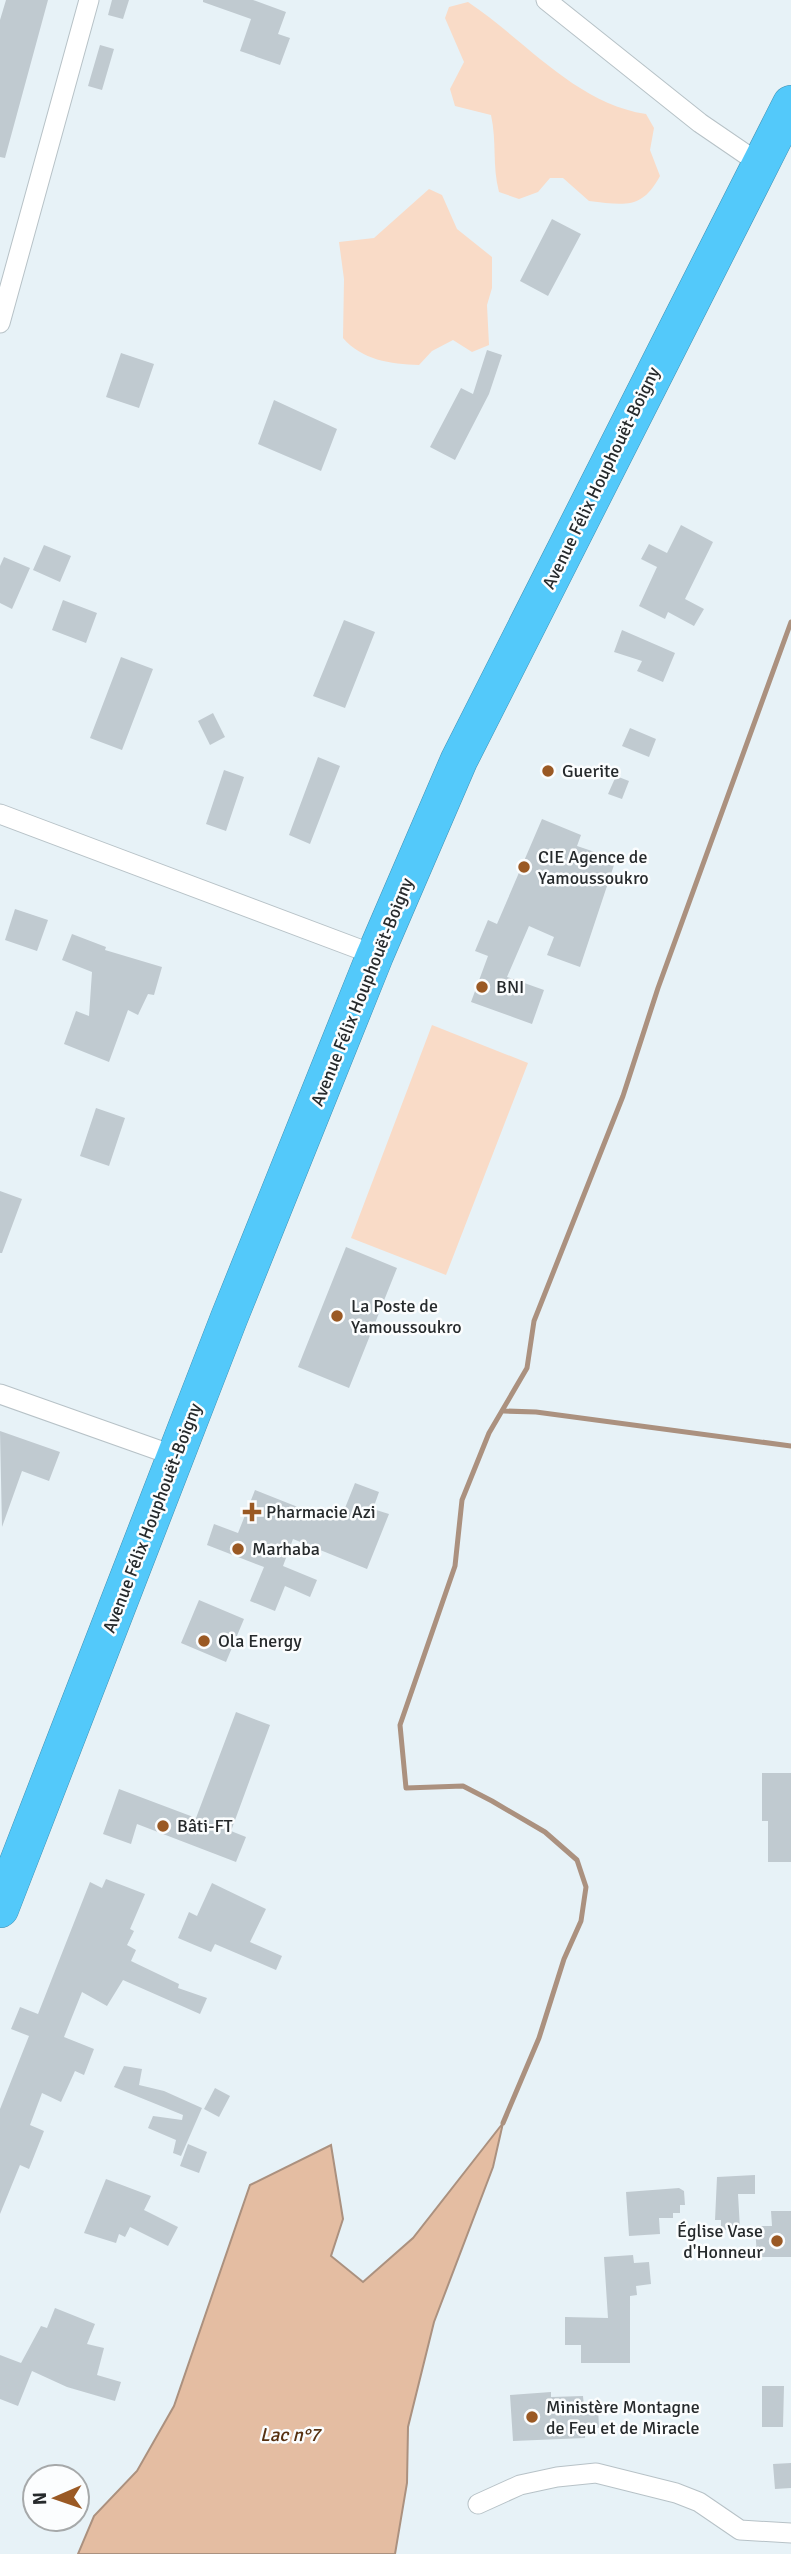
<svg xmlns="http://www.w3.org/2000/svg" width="791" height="2554" viewBox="0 0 791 2554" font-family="Signika,sans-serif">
<rect width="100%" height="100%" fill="#e7f2f7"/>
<!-- green -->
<path fill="#f9dbc7" d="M468 2C525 40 575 103 646 114L654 128 650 150 660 176C642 210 624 205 589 201L563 178H550L538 192 519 199 499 192C492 165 497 142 491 115L455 106 450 89 464 62 445 18 449 7Z
M429 189 442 195 457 229 492 257V288L487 305 489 345 472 352 453 340 432 351 419 365C390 364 362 360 343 338L344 279 339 242 374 238Z
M432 1025 528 1063 446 1275 351 1238Z"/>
<!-- water -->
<path fill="#e4bda2" stroke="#ab917f" stroke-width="2" d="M503 2123 493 2167 434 2322 408 2427 407 2483 395 2554H78L94 2516 137 2471 174 2406 250 2185 331 2145 343 2219 331 2256 363 2282 413 2238Z"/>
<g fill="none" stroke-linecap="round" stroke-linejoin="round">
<!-- stream -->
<path stroke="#ab917f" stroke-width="5" d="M504 1411 536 1412 791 1446
M503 2123 539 2038 564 1959 581 1921 586 1887 577 1860 545 1832 492 1801 463 1786 406 1788 400 1725 455 1566 462 1500 489 1433 527 1368 534 1321 623 1096 658 988 791 622"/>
</g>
<!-- building -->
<path fill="#c0cad0" d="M6 0H48L5 158 0 157V20Z
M112 0H129L123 19 108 15Z
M203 0H253L286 12 278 34 290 38 280 65 240 51 251 19 203 2Z
M100 45 114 49 102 90 88 86Z
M552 219 581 234 548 296 520 281Z
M487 350 502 355 489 394 455 460 430 447 461 388 473 394Z
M121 353 154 364 139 408 106 397Z
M274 400 337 429 321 471 258 444Z
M681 525 713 542 685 599 704 609 694 626 668 612 665 619 639 606 657 567 641 559 649 544 667 553Z
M44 545 71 556 60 582 33 570Z
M4 557 30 568 12 609 0 603V566Z
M63 600 97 613 86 643 52 630Z
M344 620 375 632 345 708 313 696Z
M622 630 675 653 663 682 637 671 642 661 614 652Z
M121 657 153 669 122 750 90 738Z
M213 713 225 737 210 745 198 721Z
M630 728 656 739 649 757 622 746Z
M318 757 340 766 310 844 289 835Z
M224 770 244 777 226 831 206 824Z
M616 776 629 781 622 799 608 794Z
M542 819 581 835 577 846 616 859 580 967 547 955 554 937 529 926 507 977 544 990 532 1024 471 1002 488 956 475 951 488 920 497 924Z
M15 909 48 920 37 951 5 940Z
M72 934 106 947 105 950 162 967 154 995 148 994 138 1015 128 1010 109 1062 64 1044 76 1011 89 1016 92 972 62 960Z
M96 1108 125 1118 109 1166 80 1156Z
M0 1191 22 1199 2 1253H0Z
M346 1247 397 1268 349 1388 298 1367Z
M0 1431 60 1452 49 1481 22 1471 2 1527Z
M355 1483 379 1492 373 1509 389 1514 367 1569 293 1539 283 1566 317 1580 310 1597 285 1586 275 1611 250 1601 264 1567 207 1545 214 1524 238 1533 255 1490 328 1519 332 1509 343 1513Z
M199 1600 244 1619 226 1662 181 1643Z
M236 1712 270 1725 231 1831 246 1837 236 1862 137 1824 131 1844 103 1834 119 1789 196 1818Z
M762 1773H791V1862H768V1821H762Z
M106 1879 145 1894 130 1929 134 1931 127 1945 136 1950 131 1961 179 1984 178 1988 207 1998 200 2014 123 1980 107 2006 82 1992 64 2037 94 2049 84 2075 75 2071 61 2102 42 2093 30 2125 44 2131 29 2169 20 2165 0 2214V2109L29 2036 11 2029 20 2007 38 2014 90 1882 102 1888Z
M212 1883 266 1909 250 1942 282 1956 276 1970 215 1944 211 1952 178 1938 189 1912 197 1916Z
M124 2066 142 2069 139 2085 164 2091 202 2108 181 2156 173 2153 176 2140 148 2128 153 2116 182 2120 183 2115 114 2087Z
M215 2088 230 2096 219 2117 204 2109Z
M188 2144 207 2152 199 2173 180 2166Z
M755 2175V2194H738L740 2229 721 2230V2220H715L717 2177Z
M106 2179 151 2196 144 2210 178 2227 168 2246 130 2227 125 2237 119 2234 116 2243 84 2233Z
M679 2188 684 2191 685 2205H680V2213H673V2218H659L660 2234 629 2236 626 2192Z
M771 2211H791V2257H757L755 2226H772Z
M633 2255 634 2263 649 2262 651 2284 636 2286 637 2295 630 2296V2363H581V2345H565V2317L608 2318 604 2257Z
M55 2308 95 2324 87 2344 104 2348 97 2375 121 2382 115 2401 67 2387 32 2371 18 2406 0 2399V2355L21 2363 41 2326 47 2328Z
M762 2386H784L783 2427H762Z
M551 2392V2397L583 2396 584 2407H598L599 2428 585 2429V2438L513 2441 510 2395Z
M791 2463V2488L775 2489 773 2464Z"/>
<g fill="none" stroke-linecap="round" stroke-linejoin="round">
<defs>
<path id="street" d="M546 0 700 123 760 164
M0 323 89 0
M0 814 375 955
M0 1394 175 1456
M478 2504 520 2485 557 2477 596 2473 676 2493 699 2502 740 2530 791 2533"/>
<path id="highway" d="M0 1909 229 1318 375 955 459 760 791 104"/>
</defs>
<!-- street casing -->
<use href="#street" stroke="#b7c2c7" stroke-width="21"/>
<!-- highway casing -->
<use href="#highway" stroke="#4391b2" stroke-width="38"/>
<!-- street -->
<use href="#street" stroke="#fff" stroke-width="19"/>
<!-- highway -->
<use href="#highway" stroke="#53c9fa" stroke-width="37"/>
</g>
<!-- markers -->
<g fill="#9a5924" stroke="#fbfdfe" stroke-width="2.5">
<circle cx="548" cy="771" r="7"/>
<circle cx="524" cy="867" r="7"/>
<circle cx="482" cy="987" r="7"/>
<circle cx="337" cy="1316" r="7"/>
<path d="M248.5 1501.5h7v7h7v7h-7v7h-7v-7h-7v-7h7z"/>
<circle cx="238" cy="1549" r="7"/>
<circle cx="204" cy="1641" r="7"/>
<circle cx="163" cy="1826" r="7"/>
<circle cx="777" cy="2241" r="7"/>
<circle cx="532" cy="2417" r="7"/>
</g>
<g text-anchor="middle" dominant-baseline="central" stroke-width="5" stroke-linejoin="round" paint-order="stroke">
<!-- street labels -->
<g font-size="18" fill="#262a2c" stroke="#fbfdfe">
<text transform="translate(601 478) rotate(-64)">Avenue Félix Houphouët-Boigny</text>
<text transform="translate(362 992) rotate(-68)">Avenue Félix Houphouët-Boigny</text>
<text transform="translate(152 1518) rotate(-69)">Avenue Félix Houphouët-Boigny</text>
</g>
<!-- poi labels -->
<g font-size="18" fill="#262a2c" stroke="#fbfdfe" text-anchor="start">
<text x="562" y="771">Guerite</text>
<text x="538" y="857">CIE Agence de<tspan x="538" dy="21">Yamoussoukro</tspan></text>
<text x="496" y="987">BNI</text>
<text x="351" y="1306">La Poste de<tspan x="351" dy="21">Yamoussoukro</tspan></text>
<text x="266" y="1512">Pharmacie Azi</text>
<text x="252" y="1549">Marhaba</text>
<text x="218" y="1641">Ola Energy</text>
<text x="177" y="1826">Bâti-FT</text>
<text x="763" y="2231" text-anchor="end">Église Vase<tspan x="763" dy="21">d'Honneur</tspan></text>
<text x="546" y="2407">Ministère Montagne<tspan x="546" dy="21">de Feu et de Miracle</tspan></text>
</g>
<!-- water labels -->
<g font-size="19" font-style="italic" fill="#563010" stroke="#fbfdfe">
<text x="290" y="2435">Lac n°7</text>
</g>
</g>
<!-- north arrow -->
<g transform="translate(56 2498) rotate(268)"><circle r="33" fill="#fbfdfe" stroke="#a6a9aa" stroke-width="2"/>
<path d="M0-5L12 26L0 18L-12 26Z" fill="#9a5924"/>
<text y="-10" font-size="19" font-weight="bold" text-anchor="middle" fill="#262a2c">N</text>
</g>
</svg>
